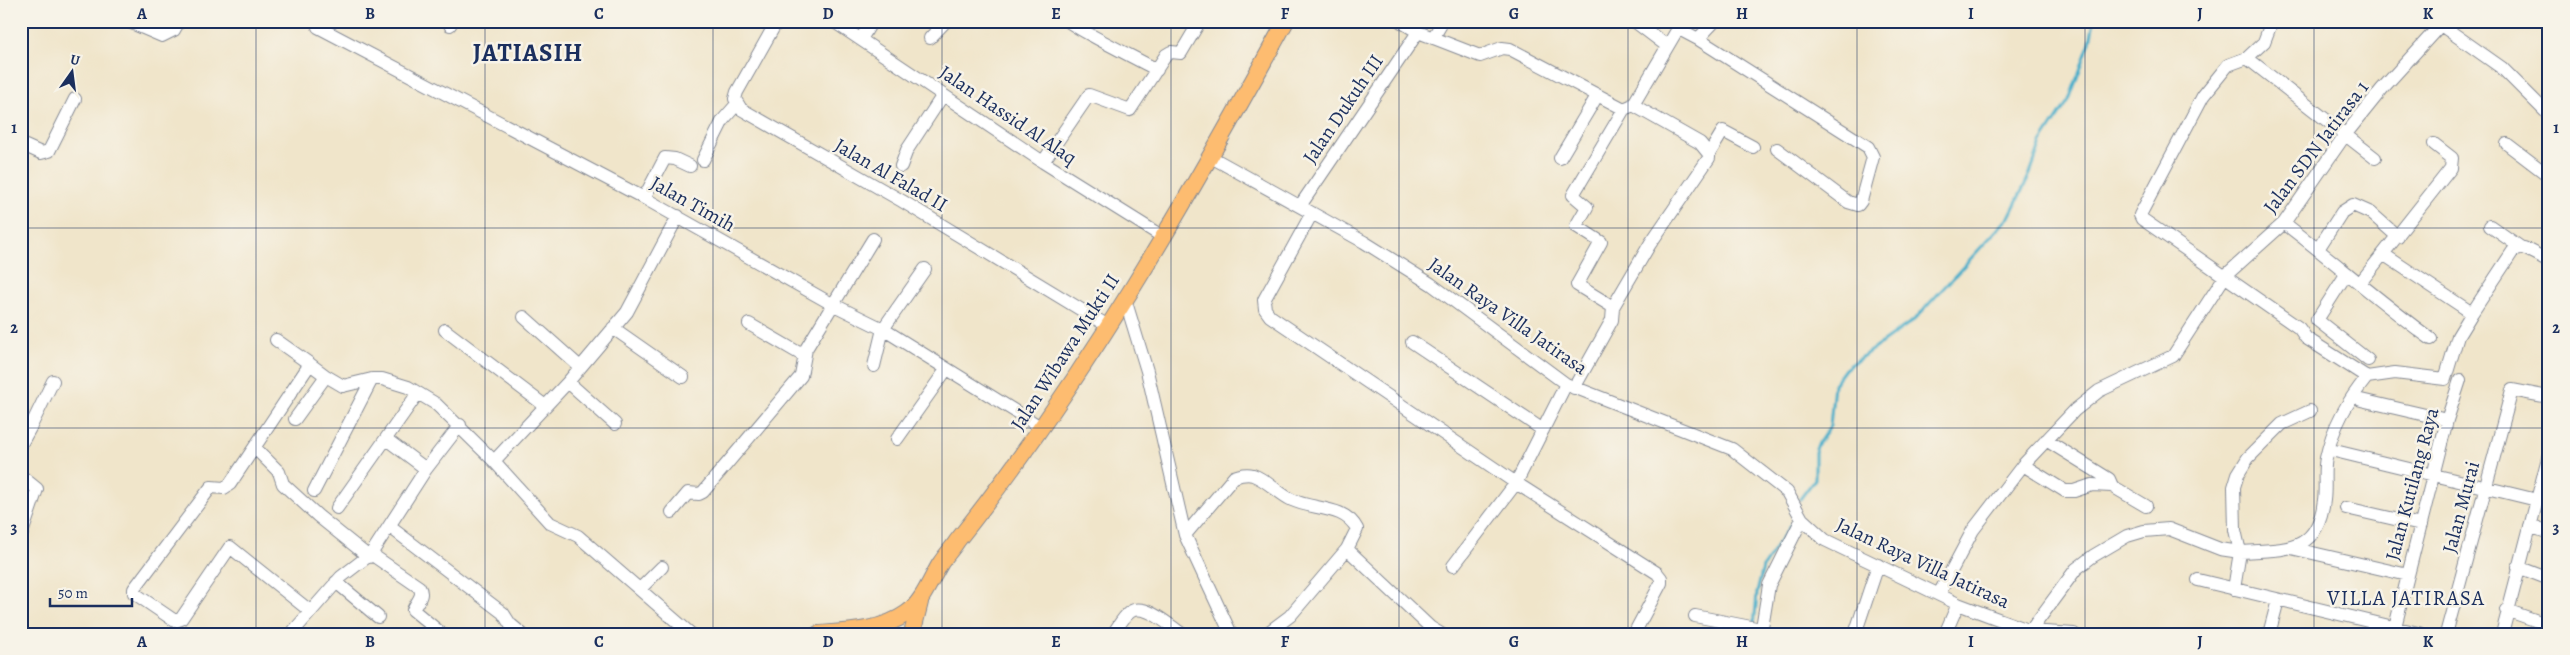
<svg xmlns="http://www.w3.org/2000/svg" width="2570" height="655" viewBox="0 0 2570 655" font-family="Alegreya,serif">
<rect width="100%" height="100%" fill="#f7f3e8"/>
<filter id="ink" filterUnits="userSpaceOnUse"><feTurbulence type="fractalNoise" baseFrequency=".02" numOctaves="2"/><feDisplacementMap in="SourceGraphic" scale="10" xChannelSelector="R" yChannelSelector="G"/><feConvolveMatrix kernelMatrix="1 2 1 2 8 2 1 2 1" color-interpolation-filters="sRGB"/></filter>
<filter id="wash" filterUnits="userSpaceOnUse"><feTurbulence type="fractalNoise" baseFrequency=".0096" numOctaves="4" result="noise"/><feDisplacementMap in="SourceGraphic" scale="20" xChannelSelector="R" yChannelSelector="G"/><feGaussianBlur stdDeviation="1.12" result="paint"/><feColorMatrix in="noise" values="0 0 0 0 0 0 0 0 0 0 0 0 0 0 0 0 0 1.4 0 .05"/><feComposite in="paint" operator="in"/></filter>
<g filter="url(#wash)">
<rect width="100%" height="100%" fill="#f0e5ca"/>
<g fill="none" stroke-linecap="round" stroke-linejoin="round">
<!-- stream -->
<path stroke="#4aafca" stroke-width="3" d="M1800 499 1815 479V452L1818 444 1830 426 1834 384 1845 369 1915 319 2009 217 2029 176 2041 143 2069 100 2090 42 2094 21
M1754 626 1757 593 1763 567 1791 524"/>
</g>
</g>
<g filter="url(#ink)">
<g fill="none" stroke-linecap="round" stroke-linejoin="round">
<defs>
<path id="minor" d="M127 21 162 36 174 30 179 21
M777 21 737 92 735 99 741 109 902 201 1108 326
M833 21 1043 162 1163 237
M1068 21C1071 26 1145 63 1157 70
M1400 21 1418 32 1480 56 1502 48 1510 49 1624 109 1633 105 1676 32 1681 30 1698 39 1715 21
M1634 21 1667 46
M450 25 452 21
M2441 25 2502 68 2549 115
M318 27 644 198 832 304 883 329 1042 428
M930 38 946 21
M1433 38 1443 21
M861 39 872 21
M1698 39 1868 147 1873 157 1861 201 1858 205 1848 202 1777 149
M2247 58 2264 42 2272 21
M1633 105 1700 143 1709 154
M1624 109 1573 195 1587 207 1576 226 1601 242 1577 285 1613 307 1650 244 1709 158V154L1723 131 1753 147
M21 144 41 153 49 151 75 99
M2507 144 2549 176
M1211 157 1364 242 1431 284 1566 384 1732 449 1787 492 1802 519 1825 540 1958 604 1990 616 2031 631 2074 634
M1560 158 1597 96
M703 160 723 120 737 104
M1043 162 1089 95 1130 110 1166 55 1171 52 1181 53 1200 21
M901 166 907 150 943 95
M644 198 665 158 675 159 690 166
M1300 206 1418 32
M1312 213 1264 300 1265 309 1270 316 1516 483 1657 573 1661 578V583L1637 628
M2284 223C2334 261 2381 303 2431 339
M2490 226 2520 247
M2318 249 2342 212 2353 205 2371 213 2398 237
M2383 254 2472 313
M2347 273 2317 320 2368 360
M2360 283 2451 168 2452 158 2434 144
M1125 299 1147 371 1185 535 1231 634
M524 317 580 367
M749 324 804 356
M613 328 683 377
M445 330 544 405
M276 340 310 364
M1412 342 1543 430
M874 366 883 329 925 269
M2367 377 2306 338 2299 328 2142 219 2140 215 2203 96 2228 65 2247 58 2375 158
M568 382 615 424
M1574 388 1612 320 1613 307
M2361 400 2447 420
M295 419 326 376 343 386 372 379H382L408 387 436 404 494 461 550 523 578 536 691 634
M21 421 31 426 21 444
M31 426 53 381
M386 439 426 469
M897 439 946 370
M2046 440 2109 479 2112 486
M255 448 279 472 283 484 318 516 369 557
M2335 451 2537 500
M494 461 568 382 627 312 678 216
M2023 465 2065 491H2074L2092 485 2112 486 2146 506
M21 476 37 489 21 536
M314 491 372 379
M337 508 418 393
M2346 508 2421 525
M672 512 688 493 699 494 703 492 801 376 806 349 873 239
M2530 526 2549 533
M390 527 503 613 510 624 522 634
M1185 535 1234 477C1240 475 1246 473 1253 475 1267 480 1279 494 1292 500 1313 510 1345 505 1357 529L1347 549 1431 628 1441 634
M2291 548 2408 575
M371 554 419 587C425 596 416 602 413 610L442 634
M1453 566 1516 483 1566 384
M2518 567 2549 579
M2198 580 2422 634
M336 582 378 617
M640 589 662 567
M2234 589 2240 552C2285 549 2318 554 2324 500 2326 486 2323 471 2326 458 2333 426 2347 402 2367 377L2395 373 2445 379 2458 336 2472 313 2513 251 2524 248 2549 261
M1939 594 1973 530 2023 465 2075 410 2099 391 2173 356 2225 276 2284 223 2345 135 2382 89 2444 21
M2506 610 2549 625
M310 611 230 547 181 619 175 621 134 593V589L211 487 224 488 230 484 310 364 326 376
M1695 616 1761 629
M2395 627 2447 420 2460 380
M291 634 341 577 371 554 426 469 460 425
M1113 634C1118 627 1123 617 1130 612 1145 602 1170 626 1182 634
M1266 634 1290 616 1347 549
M1761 634 1769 585 1802 519
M1855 634 1878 565
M1945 634 1958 604
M2028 634 2076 569 2093 556 2127 536 2144 531 2169 529 2220 549 2240 552 2235 530 2234 487 2238 474 2248 458 2282 424 2310 411
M2269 634 2278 600
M2446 634 2512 390 2549 397
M2502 634 2549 454"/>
<path id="major" d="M818 634C848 632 882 631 907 613 922 603 931 579 940 564 945 556 952 549 957 541 1085 380 1187 201 1286 21
M912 634 920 602"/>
</defs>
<!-- minor casing -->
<use href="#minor" stroke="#868a94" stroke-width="14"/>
<!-- major casing -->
<use href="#major" stroke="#868a94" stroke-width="18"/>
<!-- minor -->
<use href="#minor" stroke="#fff" stroke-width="12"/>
<!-- major -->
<use href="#major" stroke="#fdbc6f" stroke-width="16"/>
</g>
</g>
<!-- grid -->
<path fill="none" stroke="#1b2f5e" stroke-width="1" stroke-opacity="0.55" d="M256 21V634M485 21V634M713 21V634M942 21V634M1171 21V634M1399 21V634M1628 21V634M1857 21V634M2085 21V634M2314 21V634M21 228H2549M21 428H2549"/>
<g text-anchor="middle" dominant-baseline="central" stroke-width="5" stroke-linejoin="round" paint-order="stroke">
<!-- street labels -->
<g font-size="20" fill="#1b2f5e" stroke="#f7f3e8">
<text transform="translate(1343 109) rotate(-56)">Jalan Dukuh III</text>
<text transform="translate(1008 115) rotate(34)">Jalan Hassid Al Alaq</text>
<text transform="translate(2316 147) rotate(-53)">Jalan SDN Jatirasa 1</text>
<text transform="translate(891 175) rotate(30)">Jalan Al Falad II</text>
<text transform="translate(693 204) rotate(29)">Jalan Timih</text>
<text transform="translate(1508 316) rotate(35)">Jalan Raya Villa Jatirasa</text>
<text transform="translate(1065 352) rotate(-57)">Jalan Wibawa Mukti II</text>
<text transform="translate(2412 484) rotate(-75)">Jalan Kutilang Raya</text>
<text transform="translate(2461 507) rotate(-75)">Jalan Murai</text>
<text transform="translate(1923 563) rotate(25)">Jalan Raya Villa Jatirasa</text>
</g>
<!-- neighbourhood labels -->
<g font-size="21" letter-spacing="1" fill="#1b2f5e" stroke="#f7f3e8">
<text x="2406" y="598">VILLA JATIRASA</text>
</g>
<!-- district labels -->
<g font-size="25" font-weight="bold" letter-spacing="1" fill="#1b2f5e" stroke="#f7f3e8">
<text x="528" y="53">JATIASIH</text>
</g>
</g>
<!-- margin -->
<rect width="2570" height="655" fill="none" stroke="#f7f3e8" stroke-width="55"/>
<!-- north arrow -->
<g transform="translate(72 72) rotate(14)" stroke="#f7f3e8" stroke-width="4" paint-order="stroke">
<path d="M0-4L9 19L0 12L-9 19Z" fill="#1b2f5e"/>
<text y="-8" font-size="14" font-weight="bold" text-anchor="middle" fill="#1b2f5e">U</text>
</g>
<!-- scale -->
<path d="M50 598v8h82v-8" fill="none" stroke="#1b2f5e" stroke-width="2.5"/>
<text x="58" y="598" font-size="15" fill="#1b2f5e" stroke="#f7f3e8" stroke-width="4" paint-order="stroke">50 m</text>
<rect x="28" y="28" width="2514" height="600" fill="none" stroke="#1b2f5e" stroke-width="2"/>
<g font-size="16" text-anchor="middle" font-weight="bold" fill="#1b2f5e">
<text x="142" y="19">A</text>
<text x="370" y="19">B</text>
<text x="599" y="19">C</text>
<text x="828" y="19">D</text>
<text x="1056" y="19">E</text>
<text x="1285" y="19">F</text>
<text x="1514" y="19">G</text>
<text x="1742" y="19">H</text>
<text x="1971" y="19">I</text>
<text x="2200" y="19">J</text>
<text x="2428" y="19">K</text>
<text x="14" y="133">1</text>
<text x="2556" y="133">1</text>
<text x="14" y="333">2</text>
<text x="2556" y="333">2</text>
<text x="14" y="533">3</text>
<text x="2556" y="533">3</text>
<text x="142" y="647">A</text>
<text x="370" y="647">B</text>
<text x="599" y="647">C</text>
<text x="828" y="647">D</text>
<text x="1056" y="647">E</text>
<text x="1285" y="647">F</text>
<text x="1514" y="647">G</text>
<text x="1742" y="647">H</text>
<text x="1971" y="647">I</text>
<text x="2200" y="647">J</text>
<text x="2428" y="647">K</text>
</g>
</svg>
